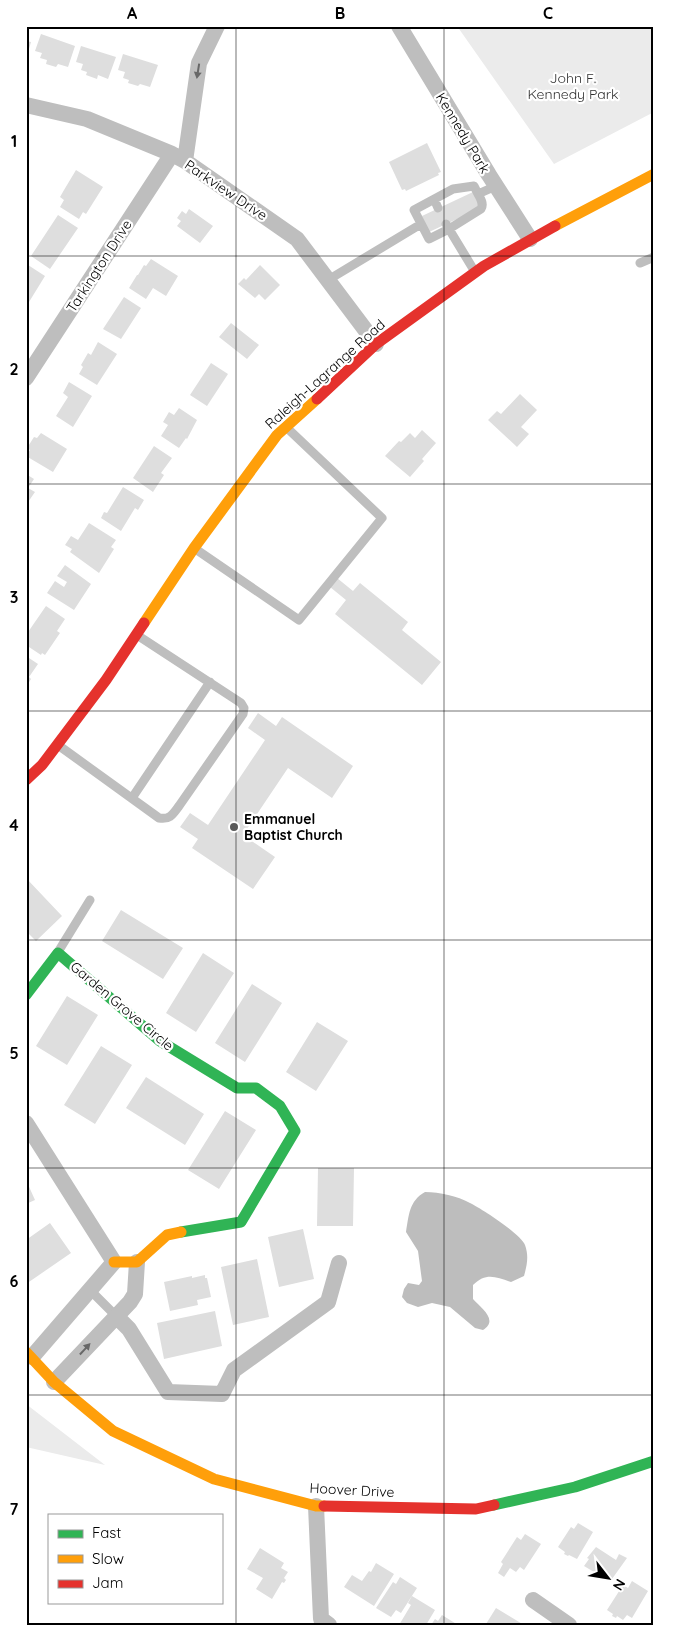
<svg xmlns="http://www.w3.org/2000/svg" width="680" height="1651" viewBox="0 0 680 1651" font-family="Quicksand,sans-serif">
<rect width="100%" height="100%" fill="#fff"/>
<!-- green -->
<path fill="#ebebeb" d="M457 26H654V112L554 164Z
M26 1404 105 1465 26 1447Z"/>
<!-- water -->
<path fill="#bdbdbd" d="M425 1192C440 1192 457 1196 470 1203 482 1209 521 1234 525 1245 529 1256 527 1265 524 1276L511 1282C496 1277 486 1272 473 1285V1299C481 1308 499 1320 483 1330L475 1328 450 1307 432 1303 418 1307 407 1303 402 1297 404 1289 408 1283 419 1285 422 1281 418 1251 406 1232C409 1215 409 1201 425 1192Z"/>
<!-- building -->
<path fill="#dedede" d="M41 34 75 46 68 67 58 64 56 67 46 64 47 60 40 58 42 53 35 51Z
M26 41 31 42 27 56H26Z
M81 46 116 57 108 79 98 75 97 79 86 75 87 72 81 70 83 64 76 62Z
M123 54 158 65 150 87 140 84 138 86 128 83 129 80 123 78 125 72 118 70Z
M427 143 441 172 438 173 439 175 406 191 405 189 402 190 389 162Z
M76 170 103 187 86 214 83 212 79 219 60 207 64 200 60 197 64 190Z
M473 192 481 208 429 232 422 216Z
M189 209 213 226 200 243 177 226 181 221 177 218 182 211 186 214Z
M58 215 78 228 50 269 31 256Z
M151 259 178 276 166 296 153 288 146 299 129 288 137 275H138L144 265 146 266Z
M28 265 45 276 29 302 26 301V269Z
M260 265 280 285 265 300 259 294 255 298 238 284 244 278 246 280Z
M124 297 141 308 121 339 103 329Z
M231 323 259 345 247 359 219 337Z
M98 342 117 354 97 385 79 374 83 367 81 365 88 353 91 355Z
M211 363 228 374 207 406 190 395Z
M69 382 92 396 73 427 56 416 68 397 63 393Z
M520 394 537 410 521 427 529 434 517 447 488 420 497 411 501 414Z
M179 408 197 420 187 439 186 438 179 448 161 436 168 425 163 422 169 412 174 415Z
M422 430 436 443 422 459 424 461 410 477 385 456 399 441 401 442 410 433 415 438Z
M41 433 67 449 53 472 26 456 30 450 27 448 34 437 37 438Z
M154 446 172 458 161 473 164 475 153 492 133 478Z
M26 474 34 479 28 488 35 492 26 505Z
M123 487 144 500 138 510 135 508 121 531 101 518 104 512 107 513Z
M89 523 116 540 111 547 114 549 99 573 70 552 72 549 65 545 71 536 78 540Z
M65 565 91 584 74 610 47 593 55 581 64 587 67 582 57 576Z
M337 578 353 591 360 583 408 622 402 630 441 662 422 685 335 614 346 600 330 587Z
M46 606 65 619 57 631 60 633 45 655 42 653 41 655 26 645V635Z
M26 656 38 664 29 677 31 679 26 687Z
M258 713 276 726 282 717 353 766 332 798 288 768 243 835 275 857 253 889 192 848 198 839 180 827 190 813 208 825 265 740 248 728Z
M26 878 62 916 36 941 26 931Z
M121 910 183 948 163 979 102 941Z
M203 953 234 973 196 1032 166 1013Z
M252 984 282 1003 245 1062 215 1043Z
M67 996 98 1015 67 1065 36 1046Z
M317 1022 348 1041 316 1091 286 1072Z
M101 1046 132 1065 95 1124 64 1105Z
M146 1077 204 1114 185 1145 126 1108Z
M225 1111 256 1130 219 1189 188 1170Z
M318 1168H354L353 1226H317Z
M26 1180 35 1200 26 1204Z
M50 1223 71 1253 26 1284V1240Z
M303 1229 314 1279 279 1287 268 1237Z
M257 1259 269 1317 233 1325 221 1267Z
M205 1275V1278H207L211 1297 197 1300 198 1305 170 1311 164 1282 192 1276V1278Z
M215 1311 222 1346 164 1359 157 1323Z
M578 1523 593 1532 577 1559 569 1555 568 1556 564 1554 565 1552 558 1547 571 1527 574 1529Z
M525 1534 541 1544 524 1570 520 1567 516 1572 510 1568 504 1577 498 1573 503 1564 501 1562 517 1537 521 1540Z
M596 1547 616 1560 619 1554 627 1558 612 1579 606 1576 604 1578 584 1566 589 1559 587 1558Z
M260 1548 284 1563 281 1568 288 1572 284 1578 286 1580 284 1583 282 1582 272 1599 256 1589 263 1578 247 1569Z
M376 1563 394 1574 374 1606 344 1587 352 1575 362 1581 369 1571 371 1572Z
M400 1577 417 1588 401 1613 396 1610 391 1617 376 1608 393 1582 396 1584Z
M632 1581 648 1591 632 1618 627 1615 623 1620 617 1616 616 1618 612 1616 613 1614 607 1610 623 1585 628 1588Z
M412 1596 435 1610 426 1625H399L411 1605 408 1603Z
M496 1608 524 1625 486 1624Z
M442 1615 458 1625H431L435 1619 438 1621Z"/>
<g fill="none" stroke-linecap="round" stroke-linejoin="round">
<!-- lane -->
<path stroke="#bebebe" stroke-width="9" d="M434 199 438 208
M446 224 449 229 481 209C484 204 481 199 478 194L496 186
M640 263 654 257
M475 272 449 229 429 239 414 210 453 189 474 186 478 194
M328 280 421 224
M194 548 299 620 382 518 286 427
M58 745 159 818C170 820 173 814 179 806L243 714 244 708 241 703 137 635
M132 798 210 682
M58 952 90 900
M90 1290 117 1317"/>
<!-- street -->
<path stroke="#bebebe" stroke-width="16" d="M399 26 489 175 530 239
M26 105 87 119 172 154 185 161 297 239 376 344
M185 161 199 63 217 26
M26 378 172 154
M26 1123 114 1262 32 1357
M117 1317 129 1329 168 1392 222 1394 234 1370 328 1302 339 1263
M54 1382 130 1302 135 1294 137 1262
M316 1506 321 1619 329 1625
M533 1600 569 1625"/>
<!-- fast -->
<path stroke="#30b455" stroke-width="11" d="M26 995 58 953 160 1041 237 1088H256L280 1106 295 1131 241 1222 181 1232
M494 1505 575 1487 654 1461"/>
<!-- slow -->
<path stroke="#ff9f0a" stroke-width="11" d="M555 226 654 174
M144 623 194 548 277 435 317 399
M114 1262H137L167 1235 181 1232
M26 1352 54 1382 113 1431 214 1479 316 1506H324"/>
<!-- jam -->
<path stroke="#e5322d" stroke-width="11" d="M317 399 376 344 484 266 555 226
M26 780 42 765 106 680 144 623
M324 1506 476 1509 494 1505"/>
</g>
<!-- one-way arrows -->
<defs><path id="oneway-solid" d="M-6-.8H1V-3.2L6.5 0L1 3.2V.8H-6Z" transform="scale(1.25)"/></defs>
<g fill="#686868">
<use href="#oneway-solid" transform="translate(198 71) rotate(99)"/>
<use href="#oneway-solid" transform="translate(85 1349) rotate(-47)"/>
</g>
<!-- grid -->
<path fill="none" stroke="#000" stroke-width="1" stroke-opacity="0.55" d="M236 26V1625M444 26V1625M26 256H654M26 484H654M26 711H654M26 940H654M26 1168H654M26 1395H654"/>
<!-- markers -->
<circle fill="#595959" stroke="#fff" stroke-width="2" cx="234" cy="827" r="5"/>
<g text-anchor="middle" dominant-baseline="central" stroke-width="4.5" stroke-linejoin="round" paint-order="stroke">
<!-- park labels -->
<g font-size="14" fill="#313131" stroke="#fff">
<text x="573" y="78">John F.<tspan x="573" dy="16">Kennedy Park</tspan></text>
</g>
<!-- street labels -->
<g font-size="14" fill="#000" stroke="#fff">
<text transform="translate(463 133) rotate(59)">Kennedy Park</text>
<text transform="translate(226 190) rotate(34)">Parkview Drive</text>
<text transform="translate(99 266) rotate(-57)">Tarkington Drive</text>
<text transform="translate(325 374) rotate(-42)">Raleigh-Lagrange Road</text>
<text transform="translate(122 1006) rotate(40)">Garden Grove Circle</text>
<text transform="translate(352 1490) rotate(3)">Hoover Drive</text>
</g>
<!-- poi labels -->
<g font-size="14" font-weight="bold" fill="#000" stroke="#fff" text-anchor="start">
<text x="244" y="819">Emmanuel<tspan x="244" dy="16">Baptist Church</tspan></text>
</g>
</g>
<!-- border -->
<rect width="680" height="1651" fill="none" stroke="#ffffff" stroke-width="55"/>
<!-- legend -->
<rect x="48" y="1514" width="175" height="90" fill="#ffffff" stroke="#999999"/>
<rect x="58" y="1530" width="25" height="8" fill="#30b455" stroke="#999999"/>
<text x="92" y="1538" font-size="15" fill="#000000">Fast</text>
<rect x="58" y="1555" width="25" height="8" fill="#ff9f0a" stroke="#999999"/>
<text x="92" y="1564" font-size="15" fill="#000000">Slow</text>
<rect x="58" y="1580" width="25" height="8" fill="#e5322d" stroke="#999999"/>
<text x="92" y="1588" font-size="15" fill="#000000">Jam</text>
<!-- north arrow -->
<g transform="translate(608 1578) rotate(121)" stroke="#ffffff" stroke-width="4" paint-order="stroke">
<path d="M0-4L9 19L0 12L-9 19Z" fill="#000000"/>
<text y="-8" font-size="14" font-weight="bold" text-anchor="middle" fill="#000000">N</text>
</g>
<rect x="28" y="28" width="624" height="1596" fill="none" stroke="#000" stroke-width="2"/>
<g font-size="16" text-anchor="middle" font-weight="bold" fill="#000">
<text x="132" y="19">A</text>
<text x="340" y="19">B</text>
<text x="548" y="19">C</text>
<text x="14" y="147">1</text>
<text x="14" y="375">2</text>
<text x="14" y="603">3</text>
<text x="14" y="831">4</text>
<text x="14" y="1059">5</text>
<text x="14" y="1287">6</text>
<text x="14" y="1515">7</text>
</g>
</svg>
